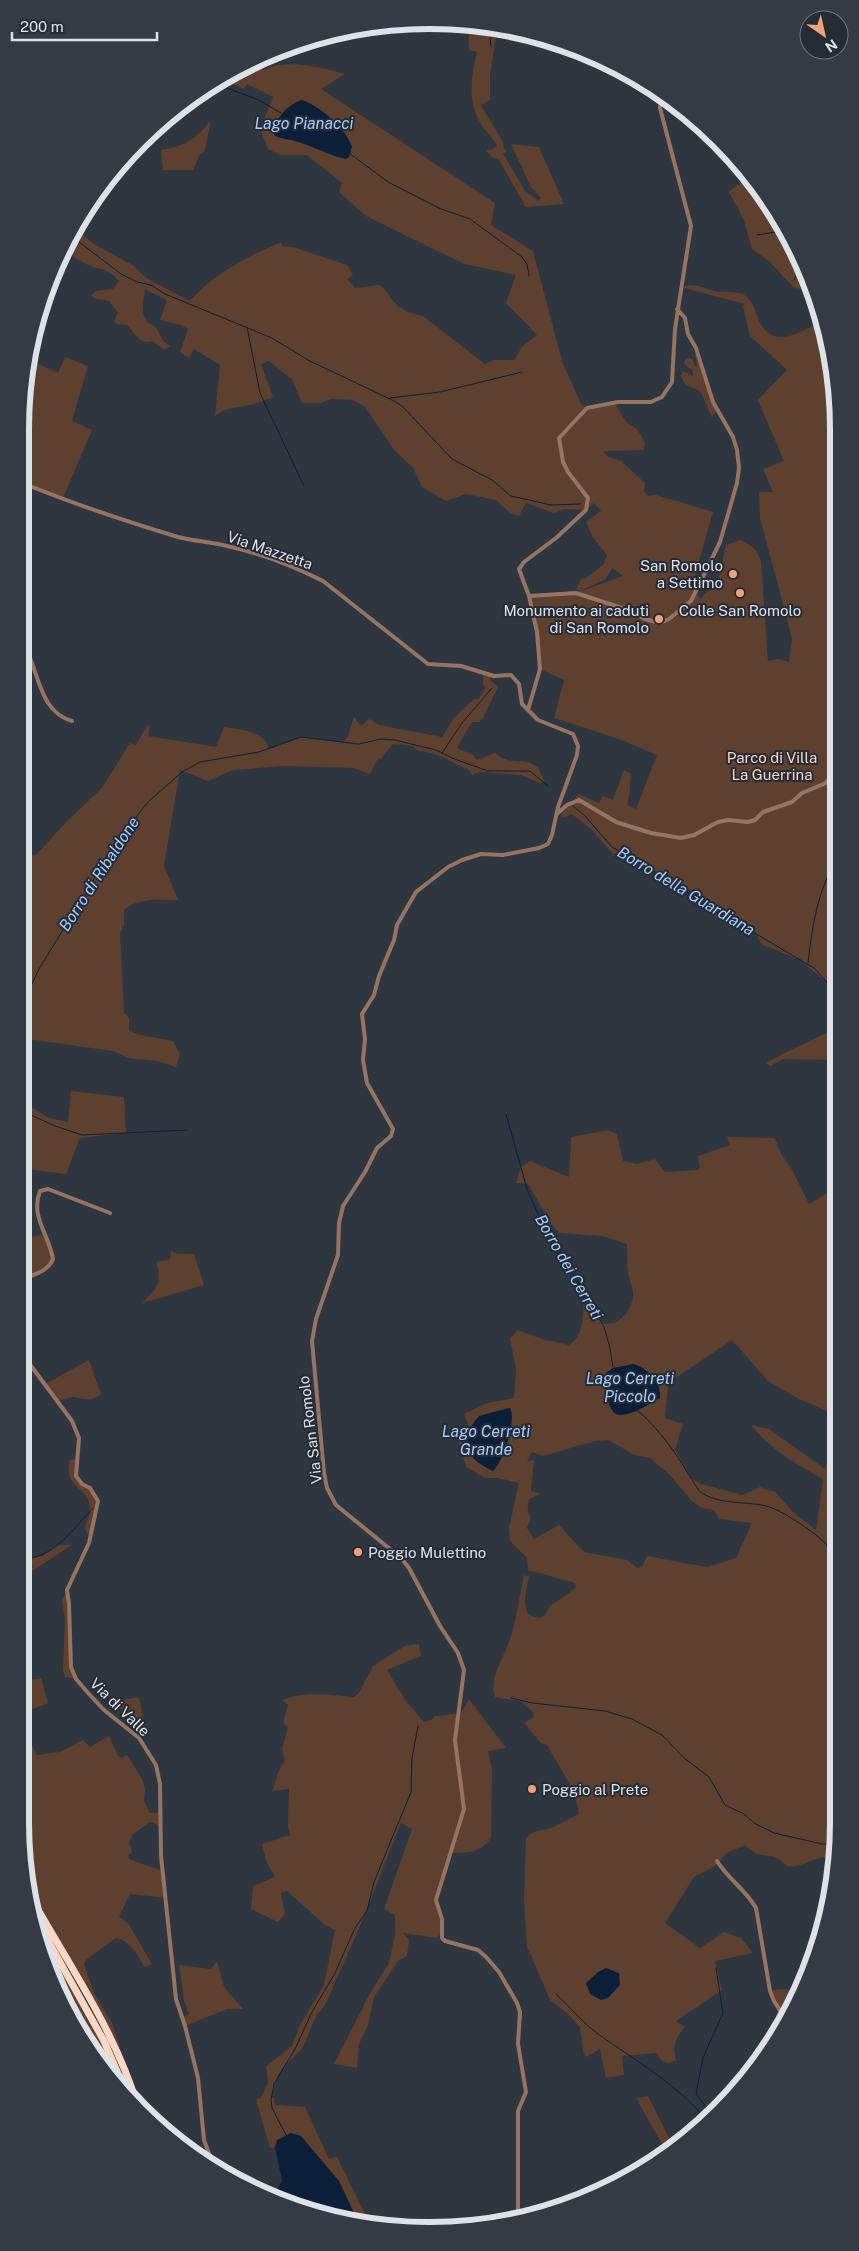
<svg xmlns="http://www.w3.org/2000/svg" width="859" height="2251" viewBox="0 0 859 2251" font-family="'Public Sans',sans-serif">
<rect width="100%" height="100%" fill="#2e3640"/>
<!-- green -->
<path fill="#5e402f" fill-rule="evenodd" d="M468 23 496 27 497 30 490 75V100L481 105 503 142 504 148 507 152 503 154 526 192 539 201 541 198 531 187 511 144 539 147 564 204 526 207 499 160 492 157 486 150H491L497 146C493 138 486 132 481 124 467 101 471 77 477 52L469 50Z
M262 58 257 67 264 70C284 58 324 67 345 74L321 89 495 203 491 225 533 251 562 361 581 404 587 408 615 403 626 422 637 429 645 442 644 450 603 451 608 457 621 461 645 483 644 491 648 496 656 495 713 512 692 586 700 599 718 581 726 545 740 540C752 545 757 549 761 561L768 661 778 659 789 662 792 638 760 518 759 492H773L763 469 784 461 758 400 787 370 750 336 743 306 745 304 681 287C694 283 701 287 714 291 724 293 740 290 747 297 754 304 756 313 759 321 773 350 800 333 821 321L835 376 836 770 832 776 836 775 835 940 837 994 830 985 800 960 761 944 757 934 752 931 749 932 731 922 716 918 697 895 681 889 631 856 622 853 613 854 591 829 572 814 563 818 561 815 579 794 599 803 603 796 613 800 624 770 631 774C629 784 631 794 627 805L636 809 657 755 619 739 554 718 564 680 540 669 537 632 529 596 576 593 623 576 612 568 606 579 580 591 576 588 582 578 585 579 604 564 607 555 592 536 586 522 601 511 594 503 586 510 565 509 554 513 526 503 519 516 510 513 496 500 466 494 446 501 422 487 413 468 395 451 365 407 353 400 331 399 320 403H302L292 379 269 361 261 364 273 397 254 404 224 410 215 416 220 365 194 349 189 358 180 352 188 329 181 325 160 320 167 300 145 289C144 299 140 311 146 320 148 324 153 324 156 328 161 335 161 341 170 346L164 350 153 341C139 346 135 333 127 325L116 324 114 321 118 313 109 301 96 299 91 296 95 291 113 289 119 281C108 267 99 271 84 263 78 260 72 256 66 254L60 256 56 264 62 248 75 228 94 244 134 266 146 278 190 301C214 273 248 256 282 242V246L293 247 347 265 353 275 347 279 355 288 380 285C387 291 390 298 396 304 402 311 414 314 423 316L485 364 494 360H514L522 347 537 335 506 303 516 275 465 264 433 249 366 216 339 192 342 183 307 155H280L268 149 260 129 273 97 247 84 244 89 222 79 218 89 212 84 225 75ZM310 103 341 128 337 157 296 141 276 136Z
M211 119 205 151 200 154 193 170H163L161 150C183 147 199 138 211 119Z
M744 170 808 273 812 290 794 288 769 261 752 249 744 220 729 192 744 179Z
M697 350 717 410 712 418 701 392 685 384 681 376 683 371 693 376V371L684 364 685 360 689 358 693 359 694 366H697L695 354Z
M65 357 88 366 72 421 92 430 63 498 20 482V429L29 360 58 373Z
M483 674 491 675 490 680 498 687 483 718 479 722H472L457 748 473 755 477 760 495 753C511 767 524 756 537 767 540 770 542 777 545 781L540 783 521 775 480 772 472 775 468 769C450 763 440 752 418 751L413 746 393 744 381 759 378 758 370 774 353 768 284 766 233 770 208 781 180 770 164 866 178 900C160 900 138 897 124 910V925L120 933 124 1013 129 1018V1031L141 1035 173 1041 180 1054 176 1067 158 1061 128 1058 113 1051 20 1038V869L26 857 36 855 67 821 102 788 130 743 136 745 147 726 150 725 148 736 216 747 224 727C241 730 265 730 269 749L301 737 343 742 348 736 354 717 361 726 369 719 379 725 442 737 454 718 474 699H478L486 688 483 684Z
M837 1026V1060L783 1059 771 1066 766 1063C789 1049 815 1041 837 1026Z
M71 1091 124 1097 126 1133 80 1138 66 1174 26 1169 20 1163V1105L29 1106 49 1118 68 1122Z
M608 1130 617 1134 623 1161 637 1164 655 1159 665 1172 697 1170 700 1168 698 1156 730 1145 727 1137 775 1138 781 1154 791 1168 809 1204 837 1187 838 1416 797 1398 768 1381 732 1340 668 1383 665 1418 683 1424 675 1450 692 1479 702 1484 742 1495 760 1487 775 1492 794 1513 816 1530 823 1479C796 1464 771 1450 751 1425L769 1429 825 1469 838 1423 839 1821 834 1859C813 1853 808 1868 789 1866 783 1865 782 1859 776 1858 770 1855 763 1856 757 1854 752 1852 749 1847 744 1846L728 1852 715 1866 694 1877 665 1923 700 1948 724 1932 741 1938 753 1953 715 1961 722 1990 676 2021 685 2027C675 2039 672 2045 676 2060L669 2063 662 2061 656 2053 622 2056 624 2075 606 2078 600 2049 586 2057 583 2050 580 2027 566 2012 550 2000 527 1946 524 1899 526 1839C532 1829 540 1832 550 1828 560 1825 570 1818 579 1814 576 1789 559 1767 547 1745L541 1743 524 1723 534 1717 533 1712 520 1701 495 1697C488 1676 507 1653 512 1633 517 1614 520 1594 524 1575L529 1577C526 1590 522 1603 529 1615L539 1618 544 1616 550 1606 576 1588 575 1583 528 1570 527 1558 510 1541 509 1528 519 1483 498 1478H485L466 1467 459 1443 468 1424 464 1414 487 1403 514 1398 516 1369 510 1338 518 1330 542 1339 569 1345C584 1336 583 1314 584 1297L603 1324C620 1325 632 1311 633 1295 633 1287 629 1279 628 1272 627 1263 627 1254 627 1244L603 1236 560 1233 552 1225 528 1184 516 1183 521 1167 530 1161 569 1177 571 1137ZM613 1368 660 1398C648 1405 629 1417 615 1414L606 1373ZM508 1408 476 1460 466 1445C472 1412 480 1416 508 1408ZM609 1440 634 1455 650 1458 669 1474 691 1500 700 1507 715 1511 719 1519 752 1523 736 1558 707 1567 647 1556 642 1567 637 1568 627 1560 584 1552 559 1525 534 1539 527 1528 531 1518C527 1511 527 1507 529 1499L540 1494 531 1491 534 1460 527 1462 532 1452 543 1456 595 1441Z
M24 1227 33 1237 45 1233 53 1255 48 1268 20 1280V1228Z
M171 1251 178 1254H194L204 1285 142 1303C157 1288 163 1283 156 1262L170 1259Z
M89 1360 101 1394C91 1402 86 1399 74 1397 69 1397 63 1400 58 1401L45 1384Z
M76 1459V1477L90 1488 98 1501 91 1535 87 1533 85 1528C86 1522 90 1515 90 1509 91 1487 62 1489 70 1460Z
M58 1545H72L32 1571 20 1576V1559L42 1556Z
M67 1590 71 1667 76 1679 65 1677 63 1670 65 1618 62 1601Z
M419 1644 421 1656 387 1670 406 1701 424 1722 431 1720 435 1716 461 1713 469 1699 506 1748 488 1751 492 1770 491 1838C480 1853 468 1853 451 1853L436 1900 442 1919V1933L436 1938 403 1933 409 1940 407 1956 398 1961 374 1997 368 2025 359 2044 357 2068 334 2064 369 1995 389 1963 395 1934V1915L384 1909 412 1829 401 1823C380 1876 360 1929 336 1980 331 1990 326 2008 317 2014L302 2049 284 2066 278 2075 271 2097 274 2098 275 2105 305 2107 329 2159 337 2157 371 2226 351 2222 353 2221 339 2181 318 2157 278 2140 275 2147 270 2148 256 2099 261 2098 268 2083 266 2066 292 2046 300 2025 324 1985 335 1930 325 1925 287 1891 281 1893 285 1914 278 1922 251 1909 253 1886 275 1877 267 1863 262 1844 290 1835 288 1827 289 1789 272 1791C277 1780 277 1770 285 1761L282 1749 288 1727 283 1723 288 1705 282 1700C304 1691 330 1695 354 1697L359 1693 373 1666 405 1646Z
M41 1678 48 1703 23 1713 33 1748 37 1755 60 1752 83 1740 90 1747 109 1736 118 1756 122 1758 127 1755 142 1779 145 1789 144 1801 150 1813H160L161 1826 150 1822 133 1834 129 1842 132 1852 128 1856 129 1859 165 1872 167 1898 130 1894 119 1917 128 1923 152 1964 145 1967C138 1956 130 1940 116 1938L86 1960 84 1964 94 1993 112 2023 120 2047 117 2052 33 1901 20 1821V1682Z
M139 1697 145 1726 112 1702Z
M36 1919 75 1985 128 2097 121 2091 75 2026 73 2017 42 1953Z
M217 1961 224 1987 243 2009H227L185 2026 182 2018 189 2014 184 2001 179 1965 211 1969Z
M780 1989 801 1991 786 2020 770 1991Z
M648 2096 671 2142V2149L667 2153 636 2098Z"/>
<!-- water -->
<path fill="#0b2038" d="M302 100C321 107 345 127 352 147L349 157 346 159C328 155 312 145 295 141 289 139 276 139 273 133 271 128 275 123 278 119 284 110 292 103 302 100Z
M633 1364C647 1367 662 1383 660 1398 649 1404 633 1415 620 1415 606 1415 605 1382 606 1373L613 1368Z
M510 1408C517 1420 503 1462 493 1471 463 1458 459 1440 479 1416Z
M606 1968 619 1973 620 1985 608 1998 601 2000 590 1994 586 1983 598 1972Z
M291 2133 301 2136 339 2181 355 2215 353 2221 298 2209 272 2198 282 2181 275 2147 277 2140Z"/>
<g fill="none" stroke-linecap="round" stroke-linejoin="round">
<!-- stream -->
<path stroke="#0b2038" stroke-width="1" d="M489 26 491 47
M213 83 259 100 281 113
M349 153 388 182 441 209 470 219 522 257 527 264 529 276
M70 235 121 274 137 282 151 285 165 294 272 338 308 360 394 401 402 406 452 459 492 480 511 496 551 505 581 504
M757 235 782 231
M794 280 802 263
M247 327 260 393 304 486
M390 398 440 392 522 372
M442 753 462 723 492 688
M573 806 585 816 612 847 698 896 724 915 814 968 837 993
M808 963C812 929 817 890 837 860
M20 1009 39 969 119 838 149 801 182 772 200 762 259 752 301 737 359 744 381 739 395 740 436 750 452 758 488 771H530L548 786
M20 1110 55 1126 82 1135 187 1130
M506 1114 527 1189 537 1212 604 1327 610 1348 613 1367
M636 1409C664 1433 680 1460 699 1491 717 1505 745 1501 766 1506 781 1509 817 1534 827 1545
M838 1514 828 1536 827 1545 835 1605 836 1643 839 1654
M20 1559C52 1561 73 1529 93 1508
M511 1698 532 1703 605 1711 632 1719 662 1735 684 1758 709 1777 725 1805 744 1814 754 1823 774 1833 822 1844H836
M556 1994C570 2007 583 2023 598 2034 629 2056 682 2088 704 2118
M710 2112 696 2094 703 2058 723 2013 716 1968
M286 2135 272 2108 271 2100 274 2084 295 2049 312 2012 335 1973 355 1928 367 1911 374 1882 411 1792 412 1758 418 1726"/>
<!-- street -->
<path stroke="#967462" stroke-width="4" d="M20 482C71 503 125 521 178 537 194 541 210 542 227 546 260 553 293 566 323 581L428 664 461 666 494 676 511 675 519 684 522 704 538 720 573 734 578 746 577 755 558 807 552 835 548 844 539 848 503 855 481 854 462 860 448 867 416 892 397 925 394 940 379 976 374 995 362 1014 365 1039 363 1060 367 1083 393 1129 391 1136 377 1148 365 1172 343 1206 339 1223 338 1255 316 1319 312 1341 324 1473 327 1488 336 1505 401 1558 409 1568 440 1626 458 1653 464 1670 455 1740 464 1809 436 1900 442 1919V1938L445 1941 478 1950 486 1957 499 1972 517 2003 520 2012 518 2044 526 2092 518 2111V2220
M529 596 576 593 622 608 645 619 660 623 669 619 691 601 720 542 737 483 739 468 737 450 733 437 713 402 696 348 688 334 685 318 677 309
M20 640C40 665 36 711 72 721
M528 710 540 669 537 632 529 596 519 569 524 562 556 538 586 510 588 498 568 472 563 462 559 438 587 408 618 402H651L662 397 672 382 675 329 691 226 660 108 661 92
M558 813 567 805 579 800 616 822 651 833 681 838 694 835 718 822 728 820 748 822 755 820 763 812 792 802 802 793 826 783 836 769
M20 1280C32 1275 48 1272 53 1259 49 1234 30 1217 40 1191L48 1189 110 1213
M20 1351 72 1421 79 1438 76 1476 82 1484 90 1488 98 1501 89 1543 67 1590 69 1604 71 1667 76 1679 89 1694 104 1710 139 1738 156 1765 160 1784 161 1856 176 1999 185 2026 198 2078 204 2140 214 2167
M717 1861C728 1879 746 1890 756 1908L770 1991 774 2001 786 2020"/>
<!-- highway -->
<path stroke="#f9d7c5" stroke-width="7" d="M33 1901C70 1966 115 2032 137 2104
M36 1919 104 2041 128 2097"/>
</g>
<!-- markers -->
<g fill="#f0a378" stroke="#252c36" stroke-width="2">
<circle cx="733" cy="574" r="5"/>
<circle cx="740" cy="593" r="5"/>
<circle cx="659" cy="619" r="5"/>
<circle cx="358" cy="1552" r="5"/>
<circle cx="532" cy="1789" r="5"/>
</g>
<g text-anchor="middle" dominant-baseline="central" stroke-width="4" stroke-linejoin="round" paint-order="stroke">
<!-- street labels -->
<g font-size="15" fill="#dde2e9" stroke="#252c36">
<text transform="translate(270 550) rotate(19)">Via Mazzetta</text>
<text transform="translate(310 1430) rotate(-97)">Via San Romolo</text>
<text transform="translate(120 1707) rotate(44)">Via di Valle</text>
</g>
<!-- poi labels -->
<g font-size="15" fill="#dde2e9" stroke="#252c36" text-anchor="end">
<text x="723" y="565">San Romolo<tspan x="723" dy="17">a Settimo</tspan></text>
<text x="649" y="610">Monumento ai caduti<tspan x="649" dy="17">di San Romolo</tspan></text>
<text x="740" y="610" text-anchor="middle">Colle San Romolo</text>
<text x="368" y="1552" text-anchor="start">Poggio Mulettino</text>
<text x="542" y="1789" text-anchor="start">Poggio al Prete</text>
</g>
<!-- park labels -->
<g font-size="15" fill="#fad5c1" stroke="#252c36">
<text x="772" y="757">Parco di Villa<tspan x="772" dy="17">La Guerrina</tspan></text>
</g>
<!-- water labels -->
<g font-size="16" font-style="italic" fill="#a3ccfe" stroke="#252c36">
<text x="304" y="123">Lago Pianacci</text>
<text transform="translate(99 874) rotate(-57)">Borro di Ribaldone</text>
<text transform="translate(686 891) rotate(31)">Borro della Guardiana</text>
<text transform="translate(569 1267) rotate(60)">Borro dei Cerreti</text>
<text x="630" y="1378">Lago Cerreti<tspan x="630" dy="18">Piccolo</tspan></text>
<text x="486" y="1431">Lago Cerreti<tspan x="486" dy="18">Grande</tspan></text>
</g>
</g>
<!-- crop -->
<path d="M0 0H859V2251H0ZM429 29H430A400 400 0 0 1 830 429V1822A400 400 0 0 1 430 2222H429A400 400 0 0 1 29 1822V429A400 400 0 0 1 429 29Z" fill="#343b44" fill-rule="evenodd"/>
<path fill="none" stroke="#dde2e9" stroke-width="6" d="M429 29H430A400 400 0 0 1 830 429V1822A400 400 0 0 1 430 2222H429A400 400 0 0 1 29 1822V429A400 400 0 0 1 429 29Z"/>
<!-- north arrow -->
<g transform="translate(824 35) rotate(146)"><circle r="24" fill="#252c36" stroke="#6f757e"/>
<path d="M0-4L9 19L0 12L-9 19Z" fill="#f0a378"/>
<text y="-8" font-size="14" font-weight="bold" text-anchor="middle" fill="#dde2e9">N</text>
</g>
<!-- scale -->
<path d="M12 32v8h145v-8" fill="none" stroke="#dde2e9" stroke-width="2.5"/>
<text x="20" y="32" font-size="15" fill="#dde2e9" stroke="#252c36" stroke-width="4" paint-order="stroke">200 m</text>
</svg>
